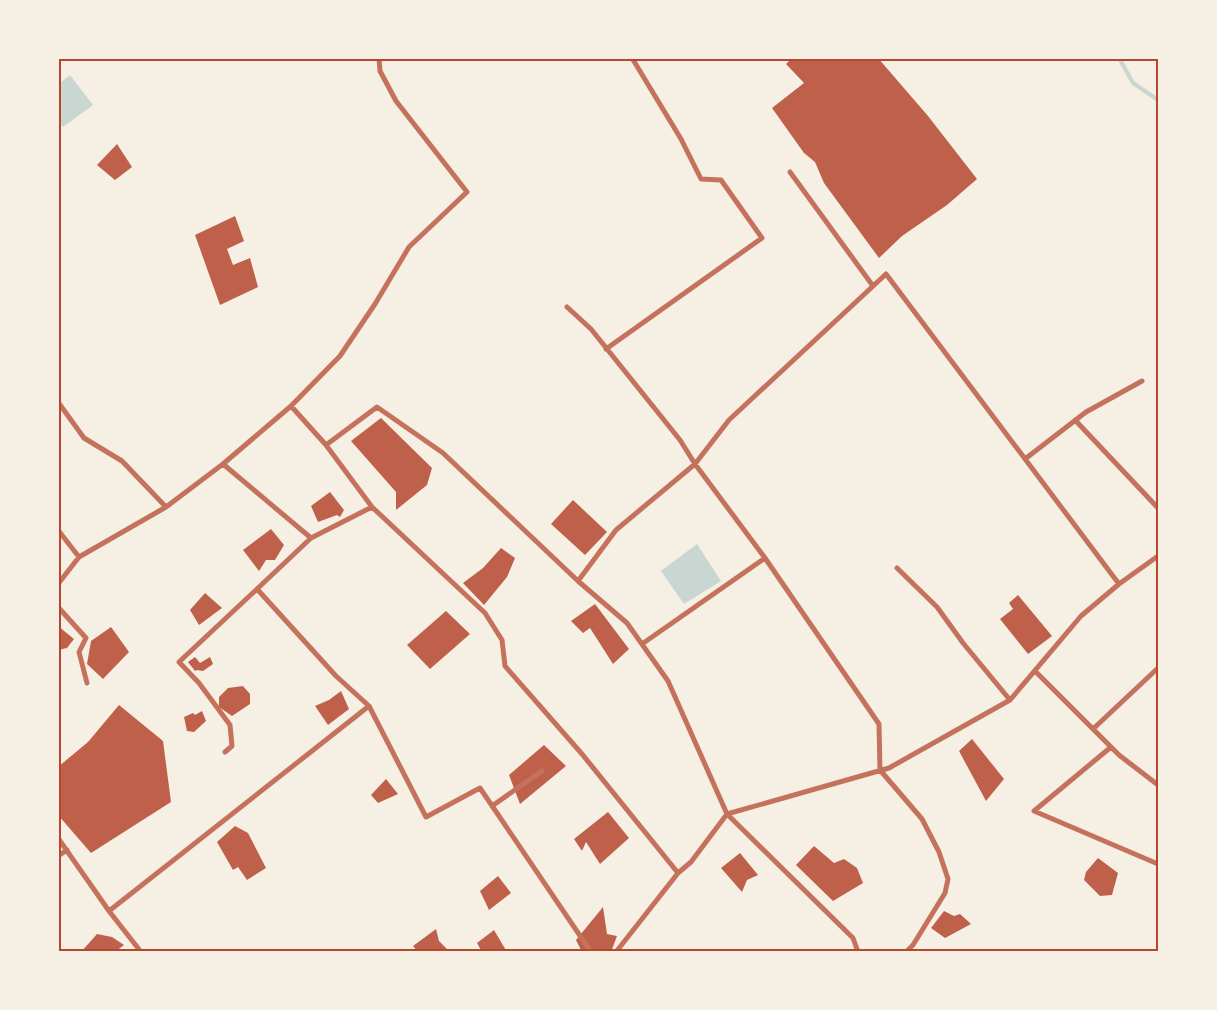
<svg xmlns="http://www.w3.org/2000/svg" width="1217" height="1010" viewBox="0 0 1217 1010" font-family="'Exo 2',sans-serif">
<rect width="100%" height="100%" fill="#f6efe4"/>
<!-- water -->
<path fill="#c9d6d2" d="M70 75 93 105 63 127 59 122V84Z
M697 544 721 581 684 604 661 571Z"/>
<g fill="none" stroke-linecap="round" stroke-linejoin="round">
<!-- stream -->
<path stroke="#c9d6d2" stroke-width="4" d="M1119 58 1133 83 1158 100"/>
</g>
<!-- building -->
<path fill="#bf614a" d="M792 58H878L928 116 977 179 947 205 902 236 879 258 824 183 815 162 804 153 772 108 804 83 786 64Z
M117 144 132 167 115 180 97 165Z
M235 216 244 241 227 249 233 265 250 258 258 287 220 305 195 235Z
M381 418 432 468 427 485 396 510V492L351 441Z
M330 492 344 510 340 517 337 515 318 522 311 506Z
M573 500 607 532 585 555 551 524Z
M271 529 284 545 275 560H266L259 571 243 550Z
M501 548 515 558 507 577 484 605 463 583 483 568Z
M205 593 222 608 199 625 190 610Z
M1018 595 1052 636 1028 654 1000 619 1013 609 1009 603Z
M595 604 629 649 613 664 590 628 583 633 571 621Z
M446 611 470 634 430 669 407 645Z
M58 626 74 639 67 648 58 650Z
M111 627 129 652 103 679 87 664 91 641Z
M195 657 200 663 210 657 213 664 203 671 197 670 195 671 188 662Z
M243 686 250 694V704L232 716 219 707V697L228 688Z
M341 691 349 709 328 725 315 706 329 700Z
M119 705 163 741 171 802 91 853 58 815V767L88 742Z
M202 711 206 721 194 732 187 731 184 717 193 713 195 715Z
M972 739 1004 779 986 801 959 751Z
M544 745 566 766 520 804 509 775Z
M386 779 398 794 378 803 371 795Z
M608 812 629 838 600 864 586 842 582 851 574 839Z
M235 826 248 833 266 868 247 880 238 867 233 870 217 842Z
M814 846 834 863 844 859 857 868 863 883 833 901 796 865Z
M740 853 758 875 747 880 742 892 721 868Z
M1098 858 1118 873 1112 895 1100 896 1084 880 1086 872Z
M498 876 511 893 489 910 480 891Z
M603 907 607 934 617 936 611 952H582L576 940Z
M944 911 954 916 960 914 971 924 945 938 931 928Z
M436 929 439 941 450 952H428L427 949 418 952 413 946Z
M494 930 507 952H482L477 943Z
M97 934 112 937 124 945 115 952H81Z"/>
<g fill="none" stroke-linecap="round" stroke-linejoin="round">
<!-- minor -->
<path stroke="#c5725c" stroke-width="5" d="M790 172 873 286
M567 307 591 329 680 440 695 464 765 558 642 644
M606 349 762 238 721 180 701 179 681 139 632 58
M58 402 84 438 122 461 166 507
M291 406 340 356 375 304 409 247 467 192 396 101 380 71 379 58
M1075 420 1158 508
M326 445 372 507 485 613 502 640 505 666 582 754 678 873 616 952
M1025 459 1086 412 1142 381
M223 464 311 538 257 589 336 676 369 706 426 817 480 788 591 952
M58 530 79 557
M311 538 372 507
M765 558 879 724 880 770 922 819 939 852 948 879 945 893 913 945 906 952
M897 568 937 607 963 643 1010 700
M578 581 616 530 695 464 729 420 886 274 1119 584
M58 584 79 557 166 507 223 464 291 406 326 445 377 407 443 453 578 581 627 623 668 681 727 814 853 938 858 952
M58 607 86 638 79 652 87 683
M1035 671 1119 755 1158 785
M1093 729 1158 668
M1111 747 1034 811 1158 864
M225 752 232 746 230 725 199 683 179 662 257 589
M492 806 542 771
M58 838 109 911 141 952
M58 856 67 850
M678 873 691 862 727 814 889 768 1010 700 1081 616 1119 584 1158 556
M109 911 369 706"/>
</g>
<!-- border -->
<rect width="1217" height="1010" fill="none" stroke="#f6efe4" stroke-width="120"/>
<rect x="60" y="60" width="1097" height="890" fill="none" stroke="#b5482f" stroke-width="2"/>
</svg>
